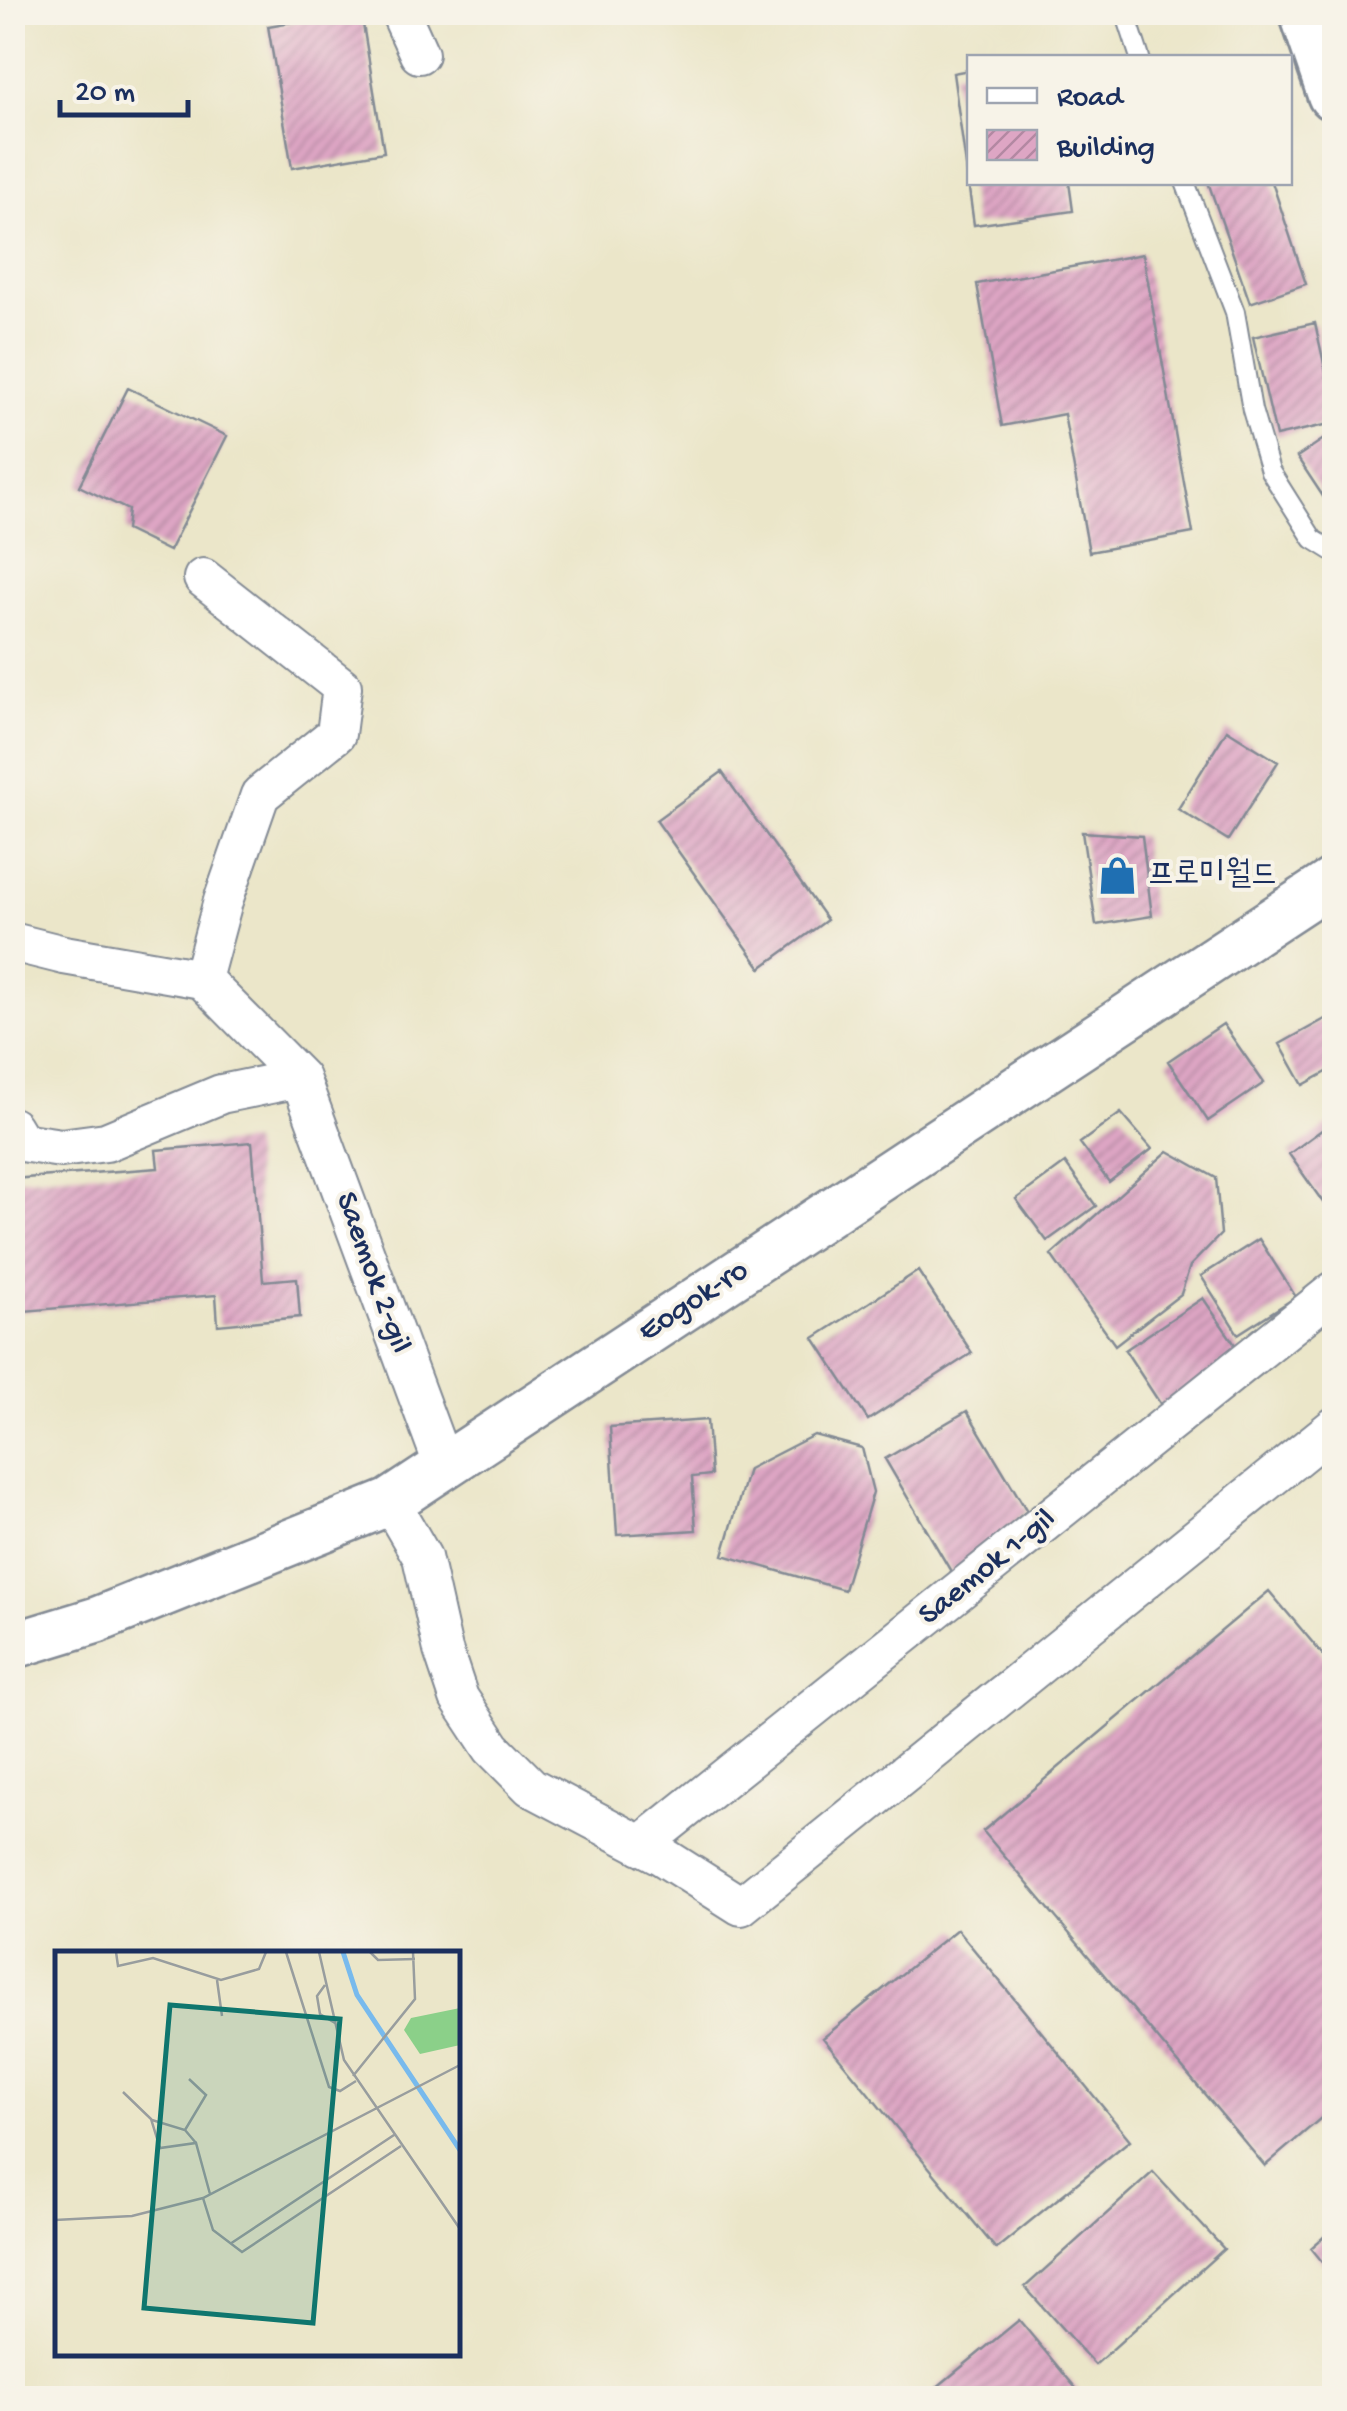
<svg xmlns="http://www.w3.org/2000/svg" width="1347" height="2411" viewBox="0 0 1347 2411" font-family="'Gochi Hand','Poor Story',sans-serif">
<defs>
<pattern id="building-hatch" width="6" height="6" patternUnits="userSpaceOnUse" patternTransform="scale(2.5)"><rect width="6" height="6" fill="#dea6c4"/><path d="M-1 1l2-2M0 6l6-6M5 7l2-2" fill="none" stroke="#b388a2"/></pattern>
</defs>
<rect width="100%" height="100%" fill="#f7f3e8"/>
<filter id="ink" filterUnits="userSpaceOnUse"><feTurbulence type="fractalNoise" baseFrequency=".01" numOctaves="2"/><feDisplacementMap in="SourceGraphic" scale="20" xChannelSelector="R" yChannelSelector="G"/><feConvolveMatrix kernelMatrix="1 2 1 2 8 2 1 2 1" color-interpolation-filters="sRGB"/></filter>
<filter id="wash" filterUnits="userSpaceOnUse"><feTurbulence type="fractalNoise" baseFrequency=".0048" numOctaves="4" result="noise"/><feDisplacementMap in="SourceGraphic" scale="40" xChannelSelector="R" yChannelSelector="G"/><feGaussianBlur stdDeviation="2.25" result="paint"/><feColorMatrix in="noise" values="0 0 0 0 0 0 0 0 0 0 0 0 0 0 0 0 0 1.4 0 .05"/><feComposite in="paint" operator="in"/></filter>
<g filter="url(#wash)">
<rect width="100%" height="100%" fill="#ebe6c9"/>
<g id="blocks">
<!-- building -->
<path fill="url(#building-hatch)" d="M350 12H361L384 152 292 168 268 26Z
M969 70V173H967L953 73Z
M968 182H1069L1073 211 974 225Z
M1208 182H1272L1306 284 1250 303Z
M1143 254 1193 533 1089 552 1064 414 1002 426 977 284Z
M1315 323 1334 409V423L1276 436 1253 337Z
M128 388 227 436 169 551 126 530 128 510 79 486Z
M1334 432V513L1297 457Z
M1227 730 1278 762 1228 840 1178 809Z
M722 772 827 920 761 968 656 820Z
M1082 832 1142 836 1152 916 1096 925Z
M1334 1014V1068L1303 1085 1280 1044Z
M1223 1024 1264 1083 1208 1121 1168 1061Z
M1121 1113 1152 1149 1109 1182 1080 1143Z
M1334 1121V1218L1289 1154Z
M252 1142 263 1281 297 1278 300 1317 218 1325 216 1295 12 1312V1179L158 1168 156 1150Z
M1168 1151 1216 1178 1221 1234 1190 1266 1181 1294 1115 1345 1051 1255Z
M1065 1163 1096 1206 1047 1241 1016 1199Z
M1259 1239 1296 1297 1238 1334 1201 1276Z
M918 1271 972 1353 868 1420 814 1338Z
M1203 1298 1242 1355 1163 1408 1125 1350Z
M967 1411 1027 1511 953 1575 885 1459Z
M707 1420 711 1475 692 1477 696 1530 617 1535 610 1427Z
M814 1435 862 1448 873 1492 844 1590 723 1555 748 1469Z
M1269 1591 1334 1668V2107L1265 2166 983 1831Z
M957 1929 1130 2140 996 2249 823 2038Z
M1153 2172 1224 2249 1095 2365 1025 2287Z
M1334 2228V2276L1311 2248Z
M1019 2320 1084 2398H944L936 2388Z"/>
</g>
</g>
<g filter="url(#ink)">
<use href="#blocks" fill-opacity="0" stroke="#838a94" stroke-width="2.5"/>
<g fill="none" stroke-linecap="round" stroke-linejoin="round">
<defs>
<path id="service" d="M1125 12 1140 58
M1185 182 1235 312 1252 410 1270 471 1313 539 1334 552"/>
<path id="minor" d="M400 12 419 54
M12 942 64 955 202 979 300 1078
M202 979 223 901 260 795 336 734 342 687 203 578
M12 1127 21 1142 61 1148 106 1142 221 1094 300 1078 444 1467
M390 1502 422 1557 443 1650 459 1698 492 1748 531 1787 662 1856 741 1906 1334 1427
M641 1845 1334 1291"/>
<path id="tertiary" d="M12 1646 97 1620 390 1502 1334 880"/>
<path id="secondary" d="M1306 12 1334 94"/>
</defs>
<!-- service casing -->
<use href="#service" stroke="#838a94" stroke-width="22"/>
<!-- minor casing -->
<use href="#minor" stroke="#838a94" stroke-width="42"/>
<!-- tertiary casing -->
<use href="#tertiary" stroke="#838a94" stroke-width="50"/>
<!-- secondary casing -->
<use href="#secondary" stroke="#838a94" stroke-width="58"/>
<!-- service -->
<use href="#service" stroke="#fff" stroke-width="18"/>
<!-- minor -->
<use href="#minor" stroke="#fff" stroke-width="38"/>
<!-- tertiary -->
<use href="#tertiary" stroke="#fff" stroke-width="45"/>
<!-- secondary -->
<use href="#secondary" stroke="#fff" stroke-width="52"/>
</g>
</g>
<!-- icons -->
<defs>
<symbol id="shop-bare" viewBox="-9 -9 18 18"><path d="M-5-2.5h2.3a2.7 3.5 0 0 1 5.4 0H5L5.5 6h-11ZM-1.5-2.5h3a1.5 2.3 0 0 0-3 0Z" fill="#1f6fb2" stroke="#f7f3e8" stroke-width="2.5" paint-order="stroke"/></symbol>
</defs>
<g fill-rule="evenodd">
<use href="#shop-bare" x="1090" y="848" width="55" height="55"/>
</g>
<g text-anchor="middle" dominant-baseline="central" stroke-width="8" stroke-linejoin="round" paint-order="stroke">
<!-- poi labels -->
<g font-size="32" fill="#1b2f5e" stroke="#f7f3e8" text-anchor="start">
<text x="1148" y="876">프로미월드</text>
</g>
<!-- street labels -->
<g font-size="32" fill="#1b2f5e" stroke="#f7f3e8">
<text transform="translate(372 1273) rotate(70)">Saemok 2-gil</text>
<text transform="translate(694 1302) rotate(-33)">Eogok-ro</text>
<text transform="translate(988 1568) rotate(-39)">Saemok 1-gil</text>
</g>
</g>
<!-- overview -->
<g transform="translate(55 1951)">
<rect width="405" height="405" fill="#ebe6c9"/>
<path d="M405 57V94L365 103 349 79 356 67Z" fill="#8bd089"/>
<path fill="none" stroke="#78baed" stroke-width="5" d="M288 1 302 44 405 199"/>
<path fill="none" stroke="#989d9e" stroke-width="2.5" d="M61 1 63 15 98 7 166 29 204 18 211 1M231 1 274 136 285 140 301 130M264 1 289 109 405 278M315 1 323 9 360 8M162 29 167 65M270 34 262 45 265 63 280 72M298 125 360 48 358 1M68 141 96 168 105 197 141 192 155 243M97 169 130 179 141 192M130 179 151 144 134 128M148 247 158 279 187 301 346 195M0 269 77 265 148 247 405 114M175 293 339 184"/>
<path fill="#0f766e" fill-opacity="0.15" stroke="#0f766e" stroke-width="5" d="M115 54 285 68 258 372 89 357Z"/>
<rect width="405" height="405" fill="none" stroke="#1b2f5e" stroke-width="5"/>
</g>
<!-- margin -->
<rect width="1347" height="2411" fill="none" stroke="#f7f3e8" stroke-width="50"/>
<!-- legend -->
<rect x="967" y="55" width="325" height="130" fill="#f7f3e8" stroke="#9fa5b1" stroke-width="2.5"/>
<rect x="987" y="88" width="50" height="15" fill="#ffffff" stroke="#9fa5b1" stroke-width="2.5"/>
<text x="1057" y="105" font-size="30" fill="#1b2f5e">Road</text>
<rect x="987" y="130" width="50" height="30" fill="url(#building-hatch)" stroke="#9fa5b1" stroke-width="2.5"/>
<text x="1057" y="155" font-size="30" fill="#1b2f5e">Building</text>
<!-- scale -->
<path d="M60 100v15h128v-15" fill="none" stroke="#1b2f5e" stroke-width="5"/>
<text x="75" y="100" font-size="30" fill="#1b2f5e" stroke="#f7f3e8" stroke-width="8" paint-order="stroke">20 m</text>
</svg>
